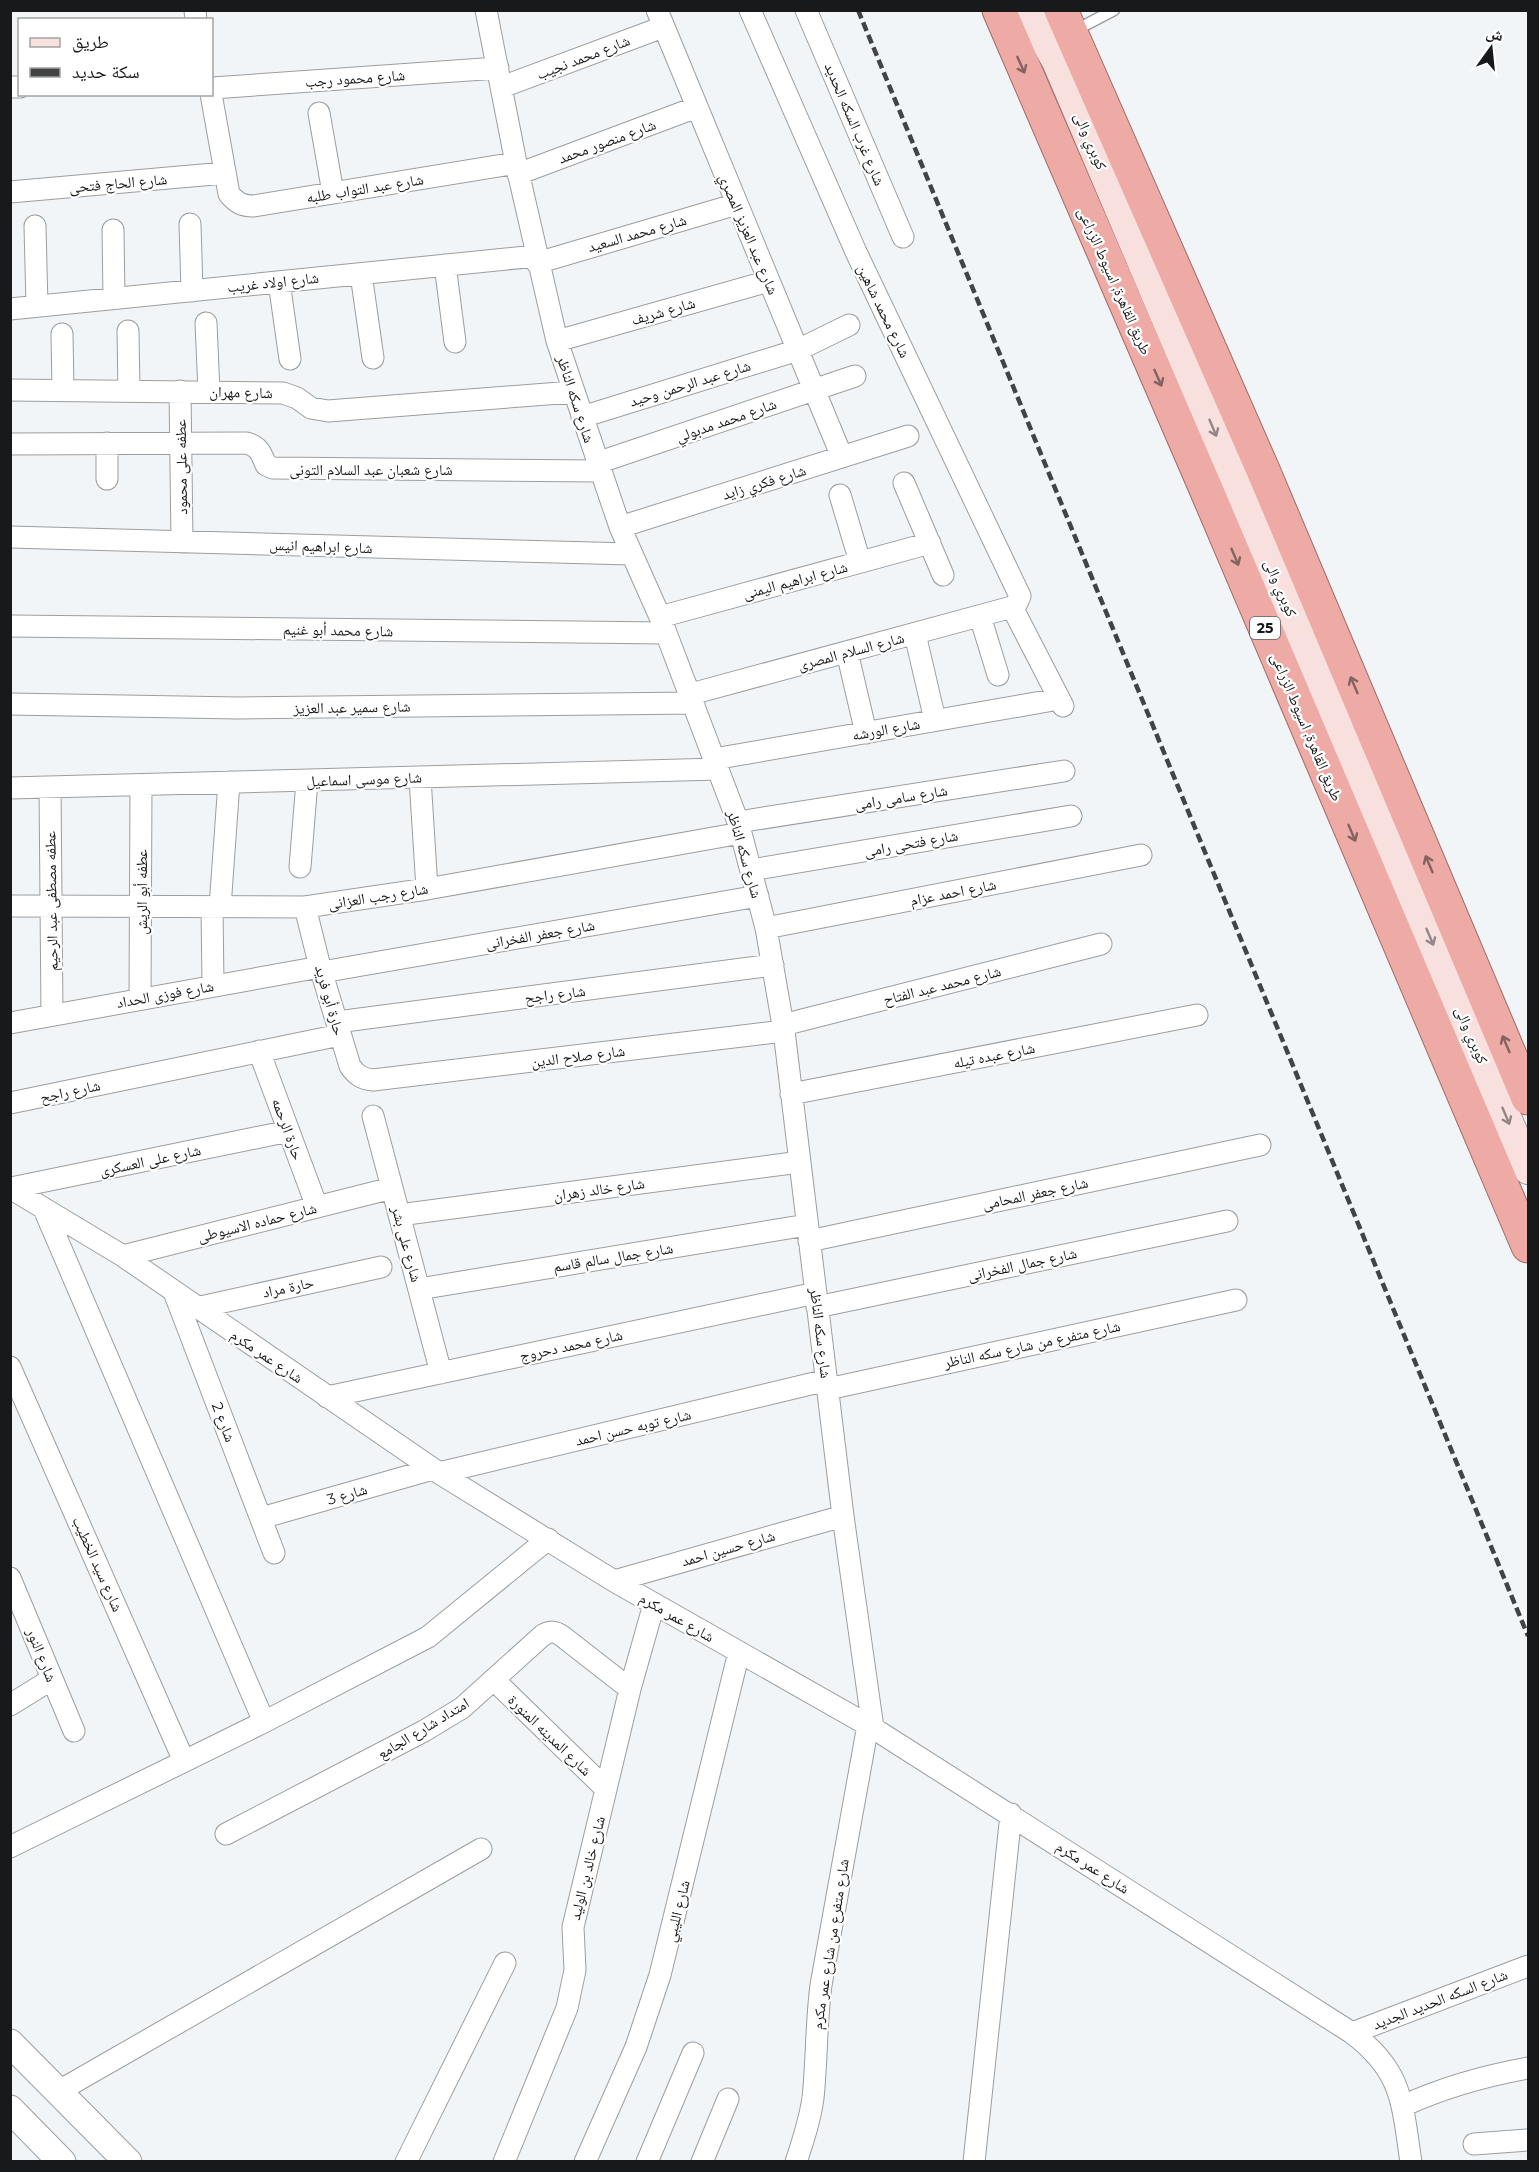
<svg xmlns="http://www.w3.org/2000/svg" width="1539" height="2172" viewBox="0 0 1539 2172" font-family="Montserrat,'Noto Naskh Arabic',sans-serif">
<rect width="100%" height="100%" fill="#f2f5f8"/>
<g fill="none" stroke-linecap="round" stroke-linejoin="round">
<defs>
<path id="service" d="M1074 31 1114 10"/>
<path id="minor" d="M195 10 196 20
M486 10 516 163 557 341 620 527 660 617 738 822 766 928 784 1031 843 1516 873 1728
M657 10 842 457
M806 10 903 237
M10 87H20
M502 87 663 27
M212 88 498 68
M211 94 229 194C237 203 242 206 254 206L516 163
M319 113 333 193
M518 174 697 107
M10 192 225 173
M190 224 192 291
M35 226 37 306
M113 230 114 298
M537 263 737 204
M445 265 455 342
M361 274 373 358
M279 282 290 359
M10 309 536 256
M206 323 209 392
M128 331 129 391
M62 334 63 390
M557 341 769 281
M10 390 283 393 297 398 311 408 328 411 573 392
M180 391 182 542
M582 417 798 350 849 325
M107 443V479
M10 444 246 443C259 446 261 453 266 465L273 468 600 471
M597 463 855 376
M904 483 943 575
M840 495 860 562
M620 527 908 436
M10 537 631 554
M1012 607 1063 706
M980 616 998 675
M660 617 930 543
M10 626 666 633
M915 634 935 720
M847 652 866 733
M691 694 1012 607 1017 603 1020 596 856 252 750 10
M10 704 238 708 694 703
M714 759 1059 699
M420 778 427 889
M50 787 52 1015
M10 788 718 769
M738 822 1064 771
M300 867 307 781
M751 870 1071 816
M10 906 305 907 427 889 741 833
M212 907 213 985
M220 907 229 782
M305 907 320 967 350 1066C356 1075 362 1079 373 1080L784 1031
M766 928 1141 855
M322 972 758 896
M140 999 141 785
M337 1022 773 965
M10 1023 320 967
M783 1025 1101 944
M259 1051 317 1207
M791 1094 1197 1015
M10 1103 340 1035
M373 1116 441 1373
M10 1188 123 1256 439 1473 614 1581 873 1728 1352 2033C1403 2071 1402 2103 1411 2162
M11 1188 289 1131
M44 1209 264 1722
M399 1215 800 1162
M809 1241 1260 1145
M123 1256 392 1188
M419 1289 807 1225
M174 1292 274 1553
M817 1307 1227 1221
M196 1308 381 1267
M10 1367 184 1761
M828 1389 1236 1300
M327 1397 816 1293
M439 1473 827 1380
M261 1518 433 1469
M10 1578 74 1731
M614 1581 843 1516
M494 1680 606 1789
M10 1705 52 1679
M226 1834 424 1731 462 1708 543 1635C551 1631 555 1631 562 1636L630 1689
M10 1847 264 1722 428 1637 548 1539
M1352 2033 1528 1966
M59 2091 481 1849
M1403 2106C1444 2087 1484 2076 1528 2068
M1474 2144 1528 2140
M406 2162 505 1963
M504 2162 567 2008 575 1970 573 1927 630 1689 654 1604
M585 2162 636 2047 660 1975 739 1652
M647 2162 693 2053
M702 2162 728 2099
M796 2162C803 2141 810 2120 813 2098 817 2060 816 2023 821 1985L868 1725
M974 2162 1011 1814"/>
<path id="tertiary" d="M10 2043 128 2162
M10 2109 62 2162"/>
<path id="secondary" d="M1028 10 1057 61 1528 1169"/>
<path id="trunk" d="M999 10 1206 489 1528 1246
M1061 10 1263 470 1528 1098"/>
</defs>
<!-- service casing -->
<use href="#service" stroke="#9b9ea0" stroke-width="13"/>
<!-- minor casing -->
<use href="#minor" stroke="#9b9ea0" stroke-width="23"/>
<!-- tertiary casing -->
<use href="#tertiary" stroke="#9b9ea0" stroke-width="29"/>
<!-- secondary casing -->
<use href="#secondary" stroke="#9b9ea0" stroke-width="32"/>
<!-- trunk casing -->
<use href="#trunk" stroke="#a06a67" stroke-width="35"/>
<!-- service -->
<use href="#service" stroke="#fff" stroke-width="10"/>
<!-- minor -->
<use href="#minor" stroke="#fff" stroke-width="21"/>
<!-- tertiary -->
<use href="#tertiary" stroke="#fff" stroke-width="27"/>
<!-- secondary -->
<use href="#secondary" stroke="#f8e0de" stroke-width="30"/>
<!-- trunk -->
<use href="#trunk" stroke="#eeaba6" stroke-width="33"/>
<!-- rail -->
<path stroke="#414344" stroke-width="4.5" stroke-dasharray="9 4.5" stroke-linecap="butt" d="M858 10 1528 1636"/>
</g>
<!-- one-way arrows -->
<defs><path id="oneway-shaft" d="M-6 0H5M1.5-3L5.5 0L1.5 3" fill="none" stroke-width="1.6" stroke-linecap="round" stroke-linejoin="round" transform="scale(1.5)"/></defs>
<g stroke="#836260">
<use href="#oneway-shaft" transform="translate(1021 65) rotate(66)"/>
<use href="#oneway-shaft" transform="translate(1158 378) rotate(66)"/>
<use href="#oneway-shaft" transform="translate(1235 557) rotate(67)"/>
<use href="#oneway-shaft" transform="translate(1354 685) rotate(-113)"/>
<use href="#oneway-shaft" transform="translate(1352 833) rotate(67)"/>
<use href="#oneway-shaft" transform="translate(1429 864) rotate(-113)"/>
<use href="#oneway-shaft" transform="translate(1506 1044) rotate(-113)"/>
</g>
<g stroke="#938686">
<use href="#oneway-shaft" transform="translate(1213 428) rotate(67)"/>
<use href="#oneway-shaft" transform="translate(1430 937) rotate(67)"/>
<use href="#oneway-shaft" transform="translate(1506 1116) rotate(67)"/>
</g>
<g text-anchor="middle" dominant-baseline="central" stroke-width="4.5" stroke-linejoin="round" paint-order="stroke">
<!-- shield labels -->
<rect fill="#fff" stroke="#5d5e5f" stroke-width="1.5" x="1250" y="617" width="30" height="22" rx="4.5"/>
<g font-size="14" font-weight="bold" fill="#18191a">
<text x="1265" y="628">25</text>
</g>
<!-- street labels -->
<g font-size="15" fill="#18191a" stroke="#fff">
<text transform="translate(583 57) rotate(-21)">شارع محمد نجيب</text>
<text transform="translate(355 78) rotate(-4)">شارع محمود رجب</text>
<text transform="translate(855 124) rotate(67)">شارع غرب السكه الحديد</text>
<text transform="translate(607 141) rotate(-20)">شارع منصور محمد</text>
<text transform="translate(1091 141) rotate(67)">كوبري والى</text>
<text transform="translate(118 183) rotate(-5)">شارع الحاج فتحى</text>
<text transform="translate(365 188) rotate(-9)">شارع عبد التواب طلبه</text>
<text transform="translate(637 233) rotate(-16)">شارع محمد السعيد</text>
<text transform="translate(749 234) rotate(67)">شارع عبد العزيز المصري</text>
<text transform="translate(1115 281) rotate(66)">طريق القاهرة, اسيوط الزراعى</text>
<text transform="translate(273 282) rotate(-6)">شارع اولاد غريب</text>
<text transform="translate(663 311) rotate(-16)">شارع شريف</text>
<text transform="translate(884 311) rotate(64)">شارع محمد شاهين</text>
<text transform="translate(690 383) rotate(-17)">شارع عبد الرحمن وحيد</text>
<text transform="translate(241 392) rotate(1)">شارع مهران</text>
<text transform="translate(576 399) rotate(72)">شارع سكه الناظر</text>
<text transform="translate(726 420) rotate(-19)">شارع محمد مدبولي</text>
<text transform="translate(181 467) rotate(-91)">عطفه على محمود</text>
<text x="371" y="469">شارع شعبان عبد السلام التونى</text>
<text transform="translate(764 482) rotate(-17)">شارع فكري زايد</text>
<text transform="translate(321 546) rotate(2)">شارع ابراهيم انيس</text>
<text transform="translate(795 580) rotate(-15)">شارع ابراهيم اليمنى</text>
<text transform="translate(1281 588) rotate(67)">كوبري والى</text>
<text transform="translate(338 630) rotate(1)">شارع محمد أبو غنيم</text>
<text transform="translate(851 651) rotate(-15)">شارع السلام المصرى</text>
<text transform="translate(352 707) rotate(-1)">شارع سمير عبد العزيز</text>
<text transform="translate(1307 727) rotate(67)">طريق القاهرة, اسيوط الزراعى</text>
<text transform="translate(886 729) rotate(-10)">شارع الورشه</text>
<text transform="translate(364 779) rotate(-2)">شارع موسى اسماعيل</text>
<text transform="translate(901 797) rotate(-9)">شارع سامى رامى</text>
<text transform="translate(911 843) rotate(-10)">شارع فتحى رامى</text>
<text transform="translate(745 854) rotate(74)">شارع سكه الناظر</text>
<text transform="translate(141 892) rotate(-90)">عطفه أبو الريش</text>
<text transform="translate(953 892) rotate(-11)">شارع احمد عزام</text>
<text transform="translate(378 896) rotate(-9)">شارع رجب العزانى</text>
<text transform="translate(51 901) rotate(-91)">عطفه مصطفى عبد الرحيم</text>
<text transform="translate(540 934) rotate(-10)">شارع جعفر الفخرانى</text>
<text transform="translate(942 985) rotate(-14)">شارع محمد عبد الفتاح</text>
<text transform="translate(165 994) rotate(-10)">شارع فوزى الحداد</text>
<text transform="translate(555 994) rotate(-7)">شارع راجح</text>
<text transform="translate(330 1000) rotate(74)">حارة أبو فريد</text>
<text transform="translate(1472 1035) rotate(67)">كوبري والى</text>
<text transform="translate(994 1055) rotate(-11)">شارع عبده تيله</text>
<text transform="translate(578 1056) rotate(-7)">شارع صلاح الدين</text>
<text transform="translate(70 1091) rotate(-12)">شارع راجح</text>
<text transform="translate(288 1129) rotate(70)">حارة الرحمه</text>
<text transform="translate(150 1160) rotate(-12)">شارع على العسكرى</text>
<text transform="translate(599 1189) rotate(-8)">شارع خالد زهران</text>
<text transform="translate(1035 1193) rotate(-12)">شارع جعفر المحامى</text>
<text transform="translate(257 1222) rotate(-14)">شارع حماده الاسيوطى</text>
<text transform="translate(407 1244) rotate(75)">شارع على بشر</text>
<text transform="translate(613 1257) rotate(-9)">شارع جمال سالم قاسم</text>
<text transform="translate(1022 1264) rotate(-12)">شارع جمال الفخرانى</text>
<text transform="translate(288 1287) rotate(-12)">حارة مراد</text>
<text transform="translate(821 1333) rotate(83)">شارع سكه الناظر</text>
<text transform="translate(1032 1344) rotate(-12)">شارع متفرع من شارع سكه الناظر</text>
<text transform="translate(571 1345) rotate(-12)">شارع محمد دحروج</text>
<text transform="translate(267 1356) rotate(34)">شارع عمر مكرم</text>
<text transform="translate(224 1422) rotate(69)">شارع 2</text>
<text transform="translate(633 1427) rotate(-13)">شارع توبه حسن احمد</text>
<text transform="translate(347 1494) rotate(-16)">شارع 3</text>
<text transform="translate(728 1548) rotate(-16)">شارع حسين احمد</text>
<text transform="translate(98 1564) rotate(66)">شارع سيد الخطيب</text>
<text transform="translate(677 1617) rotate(30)">شارع عمر مكرم</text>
<text transform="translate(42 1655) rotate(68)">شارع النور</text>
<text transform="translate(423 1728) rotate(-31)">امتداد شارع الجامع</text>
<text transform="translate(550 1735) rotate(44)">شارع المدينه المنورة</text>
<text transform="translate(1093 1867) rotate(33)">شارع عمر مكرم</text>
<text transform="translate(587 1868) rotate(-76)">شارع خالد بن الوليد</text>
<text transform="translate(677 1911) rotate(-76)">شارع الليبي</text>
<text transform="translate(830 1944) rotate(-81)">شارع متفرع من شارع عمر مكرم</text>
<text transform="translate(1440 1999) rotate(-21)">شارع السكه الحديد الجديد</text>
</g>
</g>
<!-- border -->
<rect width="1539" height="2172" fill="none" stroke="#18191a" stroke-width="24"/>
<!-- legend -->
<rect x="18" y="18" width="195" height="78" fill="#ffffff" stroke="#a3a3a3" stroke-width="1.5"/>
<rect x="30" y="38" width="30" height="9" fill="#f8e0de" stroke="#a3a3a3" stroke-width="1.5"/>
<text x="72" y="48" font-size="18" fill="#18191a">طريق</text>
<rect x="30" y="68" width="30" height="9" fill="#414344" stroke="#a3a3a3" stroke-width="1.5"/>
<text x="72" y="78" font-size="18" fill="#18191a">سكة حديد</text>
<!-- north arrow -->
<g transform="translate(1491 48) rotate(15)" stroke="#ffffff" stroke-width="4.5" paint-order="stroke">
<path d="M0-4.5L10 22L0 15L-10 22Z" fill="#18191a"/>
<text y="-9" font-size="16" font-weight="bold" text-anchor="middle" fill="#18191a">ش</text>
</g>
</svg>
